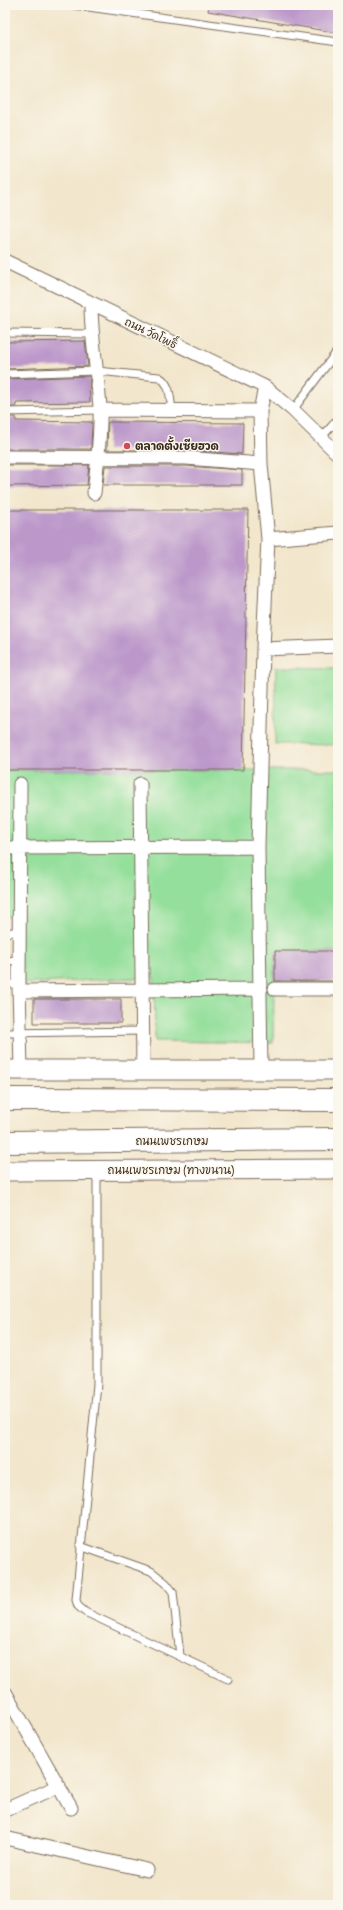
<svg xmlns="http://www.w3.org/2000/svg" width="343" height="1910" viewBox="0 0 343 1910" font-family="Delius,'Playpen Sans Thai',sans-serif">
<rect width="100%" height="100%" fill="#fbf7ec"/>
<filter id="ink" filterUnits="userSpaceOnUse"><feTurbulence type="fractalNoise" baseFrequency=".025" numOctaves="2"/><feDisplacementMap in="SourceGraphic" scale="8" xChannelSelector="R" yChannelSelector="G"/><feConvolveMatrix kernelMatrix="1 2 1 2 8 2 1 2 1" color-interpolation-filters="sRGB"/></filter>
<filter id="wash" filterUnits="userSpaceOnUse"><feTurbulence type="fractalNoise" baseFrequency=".012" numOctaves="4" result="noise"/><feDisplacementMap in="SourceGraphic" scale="16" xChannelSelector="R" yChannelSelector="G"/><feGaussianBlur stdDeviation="0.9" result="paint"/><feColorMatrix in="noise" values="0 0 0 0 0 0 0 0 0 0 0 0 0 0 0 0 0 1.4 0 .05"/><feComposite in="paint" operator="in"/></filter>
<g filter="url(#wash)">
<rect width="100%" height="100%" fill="#f2e6cc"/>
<!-- green -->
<path fill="#94df9b" stroke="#68845c" d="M276 667 338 668V745L275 744Z
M5 770H338V951H275L273 1043 155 1041 154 977 19 984V916L5 917Z"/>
<g id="blocks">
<!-- building -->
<path fill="#bc98ca" d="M209 5H338V33L208 11Z
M85 341 88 366 5 369V342Z
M89 376 90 402 16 403V407H5V379Z
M5 417H16V421L92 422 91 449H5Z
M108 422 243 423 242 454 186 450H107Z
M5 465H89L87 485 5 486Z
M105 466H186L242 470V485H103Z
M5 510H248L243 770H5Z
M275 951H338V981H275Z
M34 999H121V1023H34Z"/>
</g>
</g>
<g filter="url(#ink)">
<use href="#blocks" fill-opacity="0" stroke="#7b6c5b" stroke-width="1"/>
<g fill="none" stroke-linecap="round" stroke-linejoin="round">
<defs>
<path id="service" d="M74 5 338 42
M5 333 91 334
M5 374 97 371 159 377C171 384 170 398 172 411
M293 410 338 350
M5 412 100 410
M321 438 338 419
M5 933 20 931
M5 961 19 960
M5 984H19
M5 1033 142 1031
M97 1171V1384L76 1600 78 1606 85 1612 228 1679
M80 1546 151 1571 166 1583 173 1592 180 1656"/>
<path id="minor" d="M5 261 265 387 293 410 338 454
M91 304C91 339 98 373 100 408 101 436 97 465 94 493
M100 410 260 411
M5 457 186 458 261 464
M268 539 338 533
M263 649 338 646
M20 784 19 984 21 1070
M140 784 143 1070
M5 848 258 847
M275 989H338
M19 991 261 989
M261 1070 258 847 263 649 268 539 261 464 260 411 265 387
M5 1692 71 1808
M5 1810 59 1786
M5 1838 147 1870"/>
<path id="secondary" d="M5 1070H338
M5 1171 338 1169"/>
<path id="trunk" d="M5 1099 338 1100
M5 1142 338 1139"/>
</defs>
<!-- service casing -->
<use href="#service" stroke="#7b6c5b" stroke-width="9"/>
<!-- minor casing -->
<use href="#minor" stroke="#7b6c5b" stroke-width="15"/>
<!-- secondary casing -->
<use href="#secondary" stroke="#7b6c5b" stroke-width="21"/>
<!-- trunk casing -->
<use href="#trunk" stroke="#7b6c5b" stroke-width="24"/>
<!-- service -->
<use href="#service" stroke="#fff" stroke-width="7"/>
<!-- minor -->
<use href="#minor" stroke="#fff" stroke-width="13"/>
<!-- secondary -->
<use href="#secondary" stroke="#fff" stroke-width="19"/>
<!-- trunk -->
<use href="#trunk" stroke="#fff" stroke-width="22"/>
</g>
</g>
<!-- markers -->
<circle fill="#d1495b" stroke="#fbf7ec" stroke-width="1.5" cx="127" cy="446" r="4"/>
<g text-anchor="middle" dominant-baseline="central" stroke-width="3" stroke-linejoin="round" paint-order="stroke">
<!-- street labels -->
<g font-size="11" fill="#3b2a1e" stroke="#fbf7ec">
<text transform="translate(151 333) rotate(26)">ถนน วัดโพธิ์</text>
<text x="172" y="1141">ถนนเพชรเกษม</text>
<text x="171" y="1170">ถนนเพชรเกษม (ทางขนาน)</text>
</g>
<!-- poi labels -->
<g font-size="11" font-weight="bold" fill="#3b2a1e" stroke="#fbf7ec" text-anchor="start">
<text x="135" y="446">ตลาดตั้งเซียฮวด</text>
</g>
</g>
<!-- margin -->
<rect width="343" height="1910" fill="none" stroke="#fbf7ec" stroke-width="20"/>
</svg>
